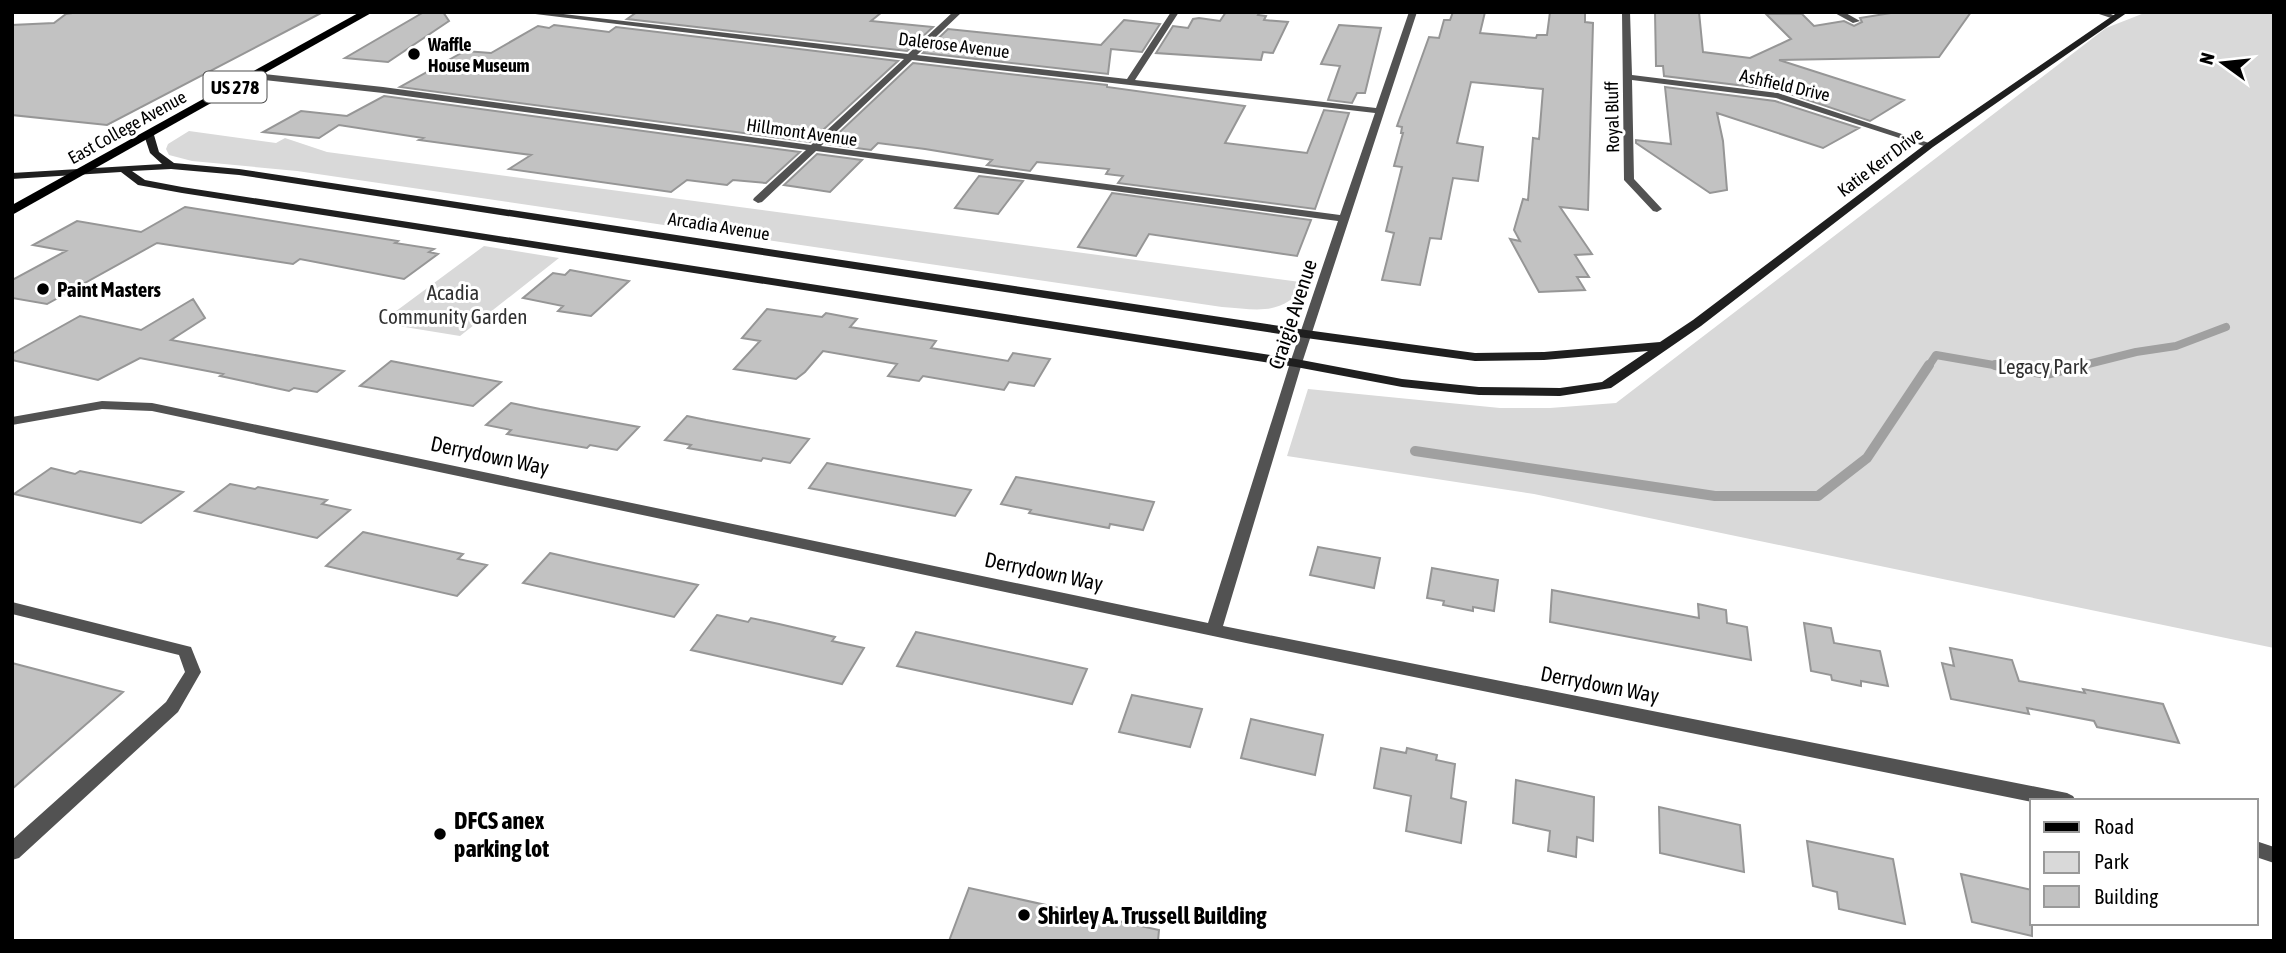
<svg xmlns="http://www.w3.org/2000/svg" width="2286" height="953" viewBox="0 0 2286 953" font-family="'Asap Condensed',sans-serif">
<rect width="100%" height="100%" fill="#fff"/>
<!-- green -->
<path fill="#d9d9d9" d="M2147 12H2274V648L1534 494 1287 456 1308 389 1500 408H1550L1616 403 2106 28Z
M189 131 276 143 285 138 327 152 1308 283C1281 316 1261 310 1222 307L297 171 192 161 169 155 166 149 168 144Z
M484 246 559 258 460 336 380 323Z"/>
<g fill="none" stroke-linecap="round" stroke-linejoin="round">
<!-- stream-far1 -->
<path stroke="#a0a0a0" stroke-width="8" d="M1928 367 1936 355 2005 367
M2076 367 2136 352 2176 346 2226 327"/>
<!-- stream -->
<path stroke="#a0a0a0" stroke-width="10" d="M1995 365 2047 374 2083 365
M1415 451 1715 496H1818L1867 458 1929 365"/>
</g>
<!-- building -->
<path fill="#c2c2c2" stroke="#969696" stroke-width="2" d="M79 12H323L107 125 12 115V25L54 23 66 14Z
M424 12H443L449 21 388 62 345 58Z
M637 12H882L871 21 933 27 907 51 627 19Z
M1226 12H1260L1258 15 1266 16 1264 20 1288 22 1273 53 1263 52 1261 60 1156 53 1173 26 1188 28 1193 19 1199 18 1220 21Z
M1453 12H1485L1480 33 1536 38 1537 35H1547L1550 12H1585V22L1593 23 1588 210 1560 207 1592 254 1575 255 1589 277H1577L1585 290 1539 292 1510 239 1520 241 1514 230 1523 199 1528 200 1533 138 1539 139 1543 89 1471 82 1457 143 1483 147 1478 181 1453 178 1441 239 1430 238 1420 285 1382 280 1394 233 1386 231 1402 167 1394 166 1403 133H1401L1402 127 1397 126 1429 37 1439 38 1444 20H1450Z
M1655 12H1699L1703 52 1750 58 1791 39 1766 14H1802L1814 26 1844 21 1854 26 1862 22 1860 18 1897 12H1971L1939 57 1779 60 1904 100 1870 121 1778 90 1664 76 1663 66H1656Z
M1124 20 1160 24 1142 52 1111 49 1108 74 923 53 948 29 1101 45Z
M554 25 609 32 616 27 898 61 810 142 400 87 465 51 491 53 538 26 549 28Z
M1339 25 1381 28 1365 93H1357L1352 103 1328 100 1340 66 1321 64Z
M913 63 1107 85V87L1245 106 1225 143 1307 153 1324 110 1349 113 1315 209 1118 183 1123 176 1106 174 1109 169 1037 162 1030 171 987 165 992 160 925 149 878 143 871 150 827 144Z
M1665 87 1775 101 1859 128 1823 148 1717 113 1723 141 1727 190 1710 193 1636 143V140L1671 144Z
M384 96 800 152 766 183 733 180 727 185 687 180 671 192 509 169 531 155 419 140 423 138 339 125 319 138 263 132 301 111 347 116Z
M817 154 862 160 830 192 784 185Z
M979 176 1023 181 998 214 955 208Z
M1112 193 1311 220 1297 256 1149 234 1136 256 1078 247Z
M185 207 398 241 395 243 434 249 429 252 438 254 404 279 300 259 293 264 157 243 47 304 12 298V280L66 251 33 245 77 221 141 232Z
M570 270 629 281 591 316 558 311 563 306 523 298 553 273 565 275Z
M193 299 205 318 171 340 344 371 317 392 294 388 289 391 220 376 223 374 140 358 98 380 12 360V354L80 316 141 330Z
M767 309 822 317 826 313 857 319 850 327 936 341 931 348 1008 361 1013 353 1050 359 1034 386 1009 382 1004 390 923 376 919 381 888 376 897 364 823 351 805 372 796 379 734 369 760 341 742 338Z
M391 361 417 366 501 382 473 406 360 386Z
M511 403 540 409 639 427 617 450 590 445 587 448 507 434 511 430 486 425Z
M687 416 706 420 809 439 790 463 763 458 761 461 688 448 691 445 665 440Z
M827 463 863 470 971 490 955 516 809 488Z
M51 468 75 474 80 471 183 492 141 523 14 494Z
M1016 477 1050 483 1154 502 1143 530 1110 524 1109 528 1029 513 1031 510 1001 504Z
M230 484 255 489 258 487 327 500 322 504 350 510 317 538 195 511Z
M363 532 463 554 458 559 487 565 457 596 326 566Z
M1318 547 1380 558 1374 588 1310 575Z
M550 553 594 563 698 585 674 617 523 583Z
M1432 568 1498 580 1494 611 1473 607V611L1443 605 1444 601 1427 598Z
M1552 590 1699 618 1698 604 1726 610 1727 623 1747 627 1751 660 1550 622Z
M717 615 748 622 751 618 779 624 835 637 832 641 864 648 842 684 691 650Z
M1804 623 1831 628 1834 643 1880 651 1888 686 1861 681V686L1832 680 1831 675 1811 671Z
M916 632 1032 657 1087 669 1072 704 897 666Z
M1950 648 2012 660 2019 681 2085 693 2083 689 2163 704 2179 743 2097 727 2094 721 2027 708 2029 714 1951 699 1942 663 1954 666Z
M12 663 123 692 12 789Z
M1132 695 1202 709 1190 747 1119 732Z
M1251 719 1323 735 1315 775 1241 758Z
M1381 748 1406 753 1407 748 1437 755 1436 760 1455 764 1451 798 1466 802 1461 843 1406 831 1411 796 1374 788Z
M1516 780 1594 797 1593 841 1577 837 1576 857 1548 851 1550 831 1513 823Z
M1659 807 1740 825 1744 872 1660 853Z
M1807 841 1893 859 1905 924 1839 909 1837 892 1813 886Z
M1961 874 2032 890V936L1972 922Z
M969 888 1159 930 1158 941H949Z"/>
<g fill="none" stroke-linecap="round" stroke-linejoin="round">
<!-- street -->
<path fill="#525252" fill-rule="evenodd" d="M519 12H546L908 54 953 12H962L917 55 1127 79 1171 12H1179L1135 80 1376 108 1409 12H1417L1302 363 1223 626 2067 793 2073 796 2076 801 2032 802 1246 643 152 411 102 409 12 425V417L102 401 152 403 1208 623 1290 363 1338 221 816 151 762 202 758 203 753 200 754 198 806 150 383 93 255 79 251 76 255 73 383 87 811 145 904 59ZM912 60 1375 113 1340 215 821 146Z
M1622 12H1630L1632 75 1778 93 1935 145 1927 147 1776 98 1632 80 1634 179 1662 209 1657 212 1653 211 1624 180Z
M1833 12H1844L1860 21 1853 23Z
M2093 12H2106L2118 17 2114 19Z
M12 602 191 647 201 672 178 712 19 858 12 860V840L166 702 185 672 179 655 12 614Z
M2256 841 2274 847V863L2256 857Z"/>
<!-- secondary -->
<path fill="#1f1f1f" fill-rule="evenodd" d="M2118 12H2128L1933 147 1701 326 1611 388 1560 396 1479 395 1402 387 1296 367 182 193 138 185 121 172 12 179V173L162 164 150 153 144 135 149 132 154 135 159 152 174 163 239 169 1306 330 1475 353 1544 352 1660 342 1693 320 1927 143ZM171 169 239 175 1306 338 1475 361 1544 360 1648 351 1602 382 1560 388 1479 387 1402 379 1296 359 182 187 145 180 132 171Z"/>
<!-- primary -->
<path fill="#000" fill-rule="evenodd" d="M360 12H373L12 215V205Z"/>
</g>
<!-- markers -->
<g fill="#000" stroke="#fff" stroke-width="2.5">
<circle cx="414" cy="54" r="7"/>
<circle cx="43" cy="289" r="7"/>
<circle cx="440" cy="834" r="7"/>
<circle cx="1024" cy="915" r="7"/>
</g>
<g text-anchor="middle" dominant-baseline="central" stroke-width="6" stroke-linejoin="round" paint-order="stroke">
<!-- far-poi labels -->
<g font-size="18" font-weight="bold" fill="#000" stroke="#fff" text-anchor="start">
<text x="428" y="44">Waffle<tspan x="428" dy="21">House Museum</tspan></text>
</g>
<!-- far-street labels -->
<g font-size="18" fill="#000" stroke="#fff">
<text transform="translate(954 45) rotate(7)">Dalerose Avenue</text>
<text transform="translate(1785 85) rotate(13)">Ashfield Drive</text>
<text transform="translate(1612 117) rotate(-91)">Royal Bluff</text>
<text transform="translate(127 127) rotate(-29)">East College Avenue</text>
<text transform="translate(802 132) rotate(8)">Hillmont Avenue</text>
<text transform="translate(1880 162) rotate(-37)">Katie Kerr Drive</text>
<text transform="translate(719 226) rotate(9)">Arcadia Avenue</text>
</g>
<!-- shield labels -->
<rect fill="#fff" stroke="#4c4c4c" stroke-width="2" x="203.5" y="71.5" width="63" height="31" rx="5"/>
<g font-size="19" font-weight="bold" fill="#000">
<text x="235" y="87">US 278</text>
</g>
<!-- poi labels -->
<g font-size="21" font-weight="bold" fill="#000" stroke="#fff" text-anchor="start">
<text x="57" y="289">Paint Masters</text>
</g>
<!-- park labels -->
<g font-size="21" fill="#303030" stroke="#fff">
<text x="453" y="292">Acadia<tspan x="453" dy="24">Community Garden</tspan></text>
<text x="2043" y="366">Legacy Park</text>
</g>
<!-- street labels -->
<g font-size="21" fill="#000" stroke="#fff">
<text transform="translate(1292 314) rotate(-72)">Craigie Avenue</text>
<text transform="translate(490 455) rotate(12)">Derrydown Way</text>
<text transform="translate(1044 571) rotate(12)">Derrydown Way</text>
<text transform="translate(1600 684) rotate(11)">Derrydown Way</text>
</g>
<!-- near-poi labels -->
<g font-size="24" font-weight="bold" fill="#000" stroke="#fff" text-anchor="start">
<text x="454" y="820">DFCS anex<tspan x="454" dy="28">parking lot</tspan></text>
<text x="1038" y="915">Shirley A. Trussell Building</text>
</g>
</g>
<!-- border -->
<rect width="2286" height="953" fill="none" stroke="#000000" stroke-width="28"/>
<!-- legend -->
<rect x="2030" y="799" width="228" height="126" fill="#ffffff" stroke="#999999" stroke-width="2"/>
<rect x="2044" y="822" width="35" height="10" fill="#000000" stroke="#999999" stroke-width="2"/>
<text x="2094" y="834" font-size="21" fill="#000000">Road</text>
<rect x="2044" y="852" width="35" height="21" fill="#d9d9d9" stroke="#999999" stroke-width="2"/>
<text x="2094" y="869" font-size="21" fill="#000000">Park</text>
<rect x="2044" y="886" width="35" height="21" fill="#c2c2c2" stroke="#999999" stroke-width="2"/>
<text x="2094" y="904" font-size="21" fill="#000000">Building</text>
<!-- north arrow -->
<g transform="translate(2223 63) rotate(285)" stroke="#ffffff" stroke-width="5" paint-order="stroke">
<path d="M0-5L12 26L0 18L-12 26Z" fill="#000000"/>
<text y="-10" font-size="19" font-weight="bold" text-anchor="middle" fill="#000000">N</text>
</g>
</svg>
